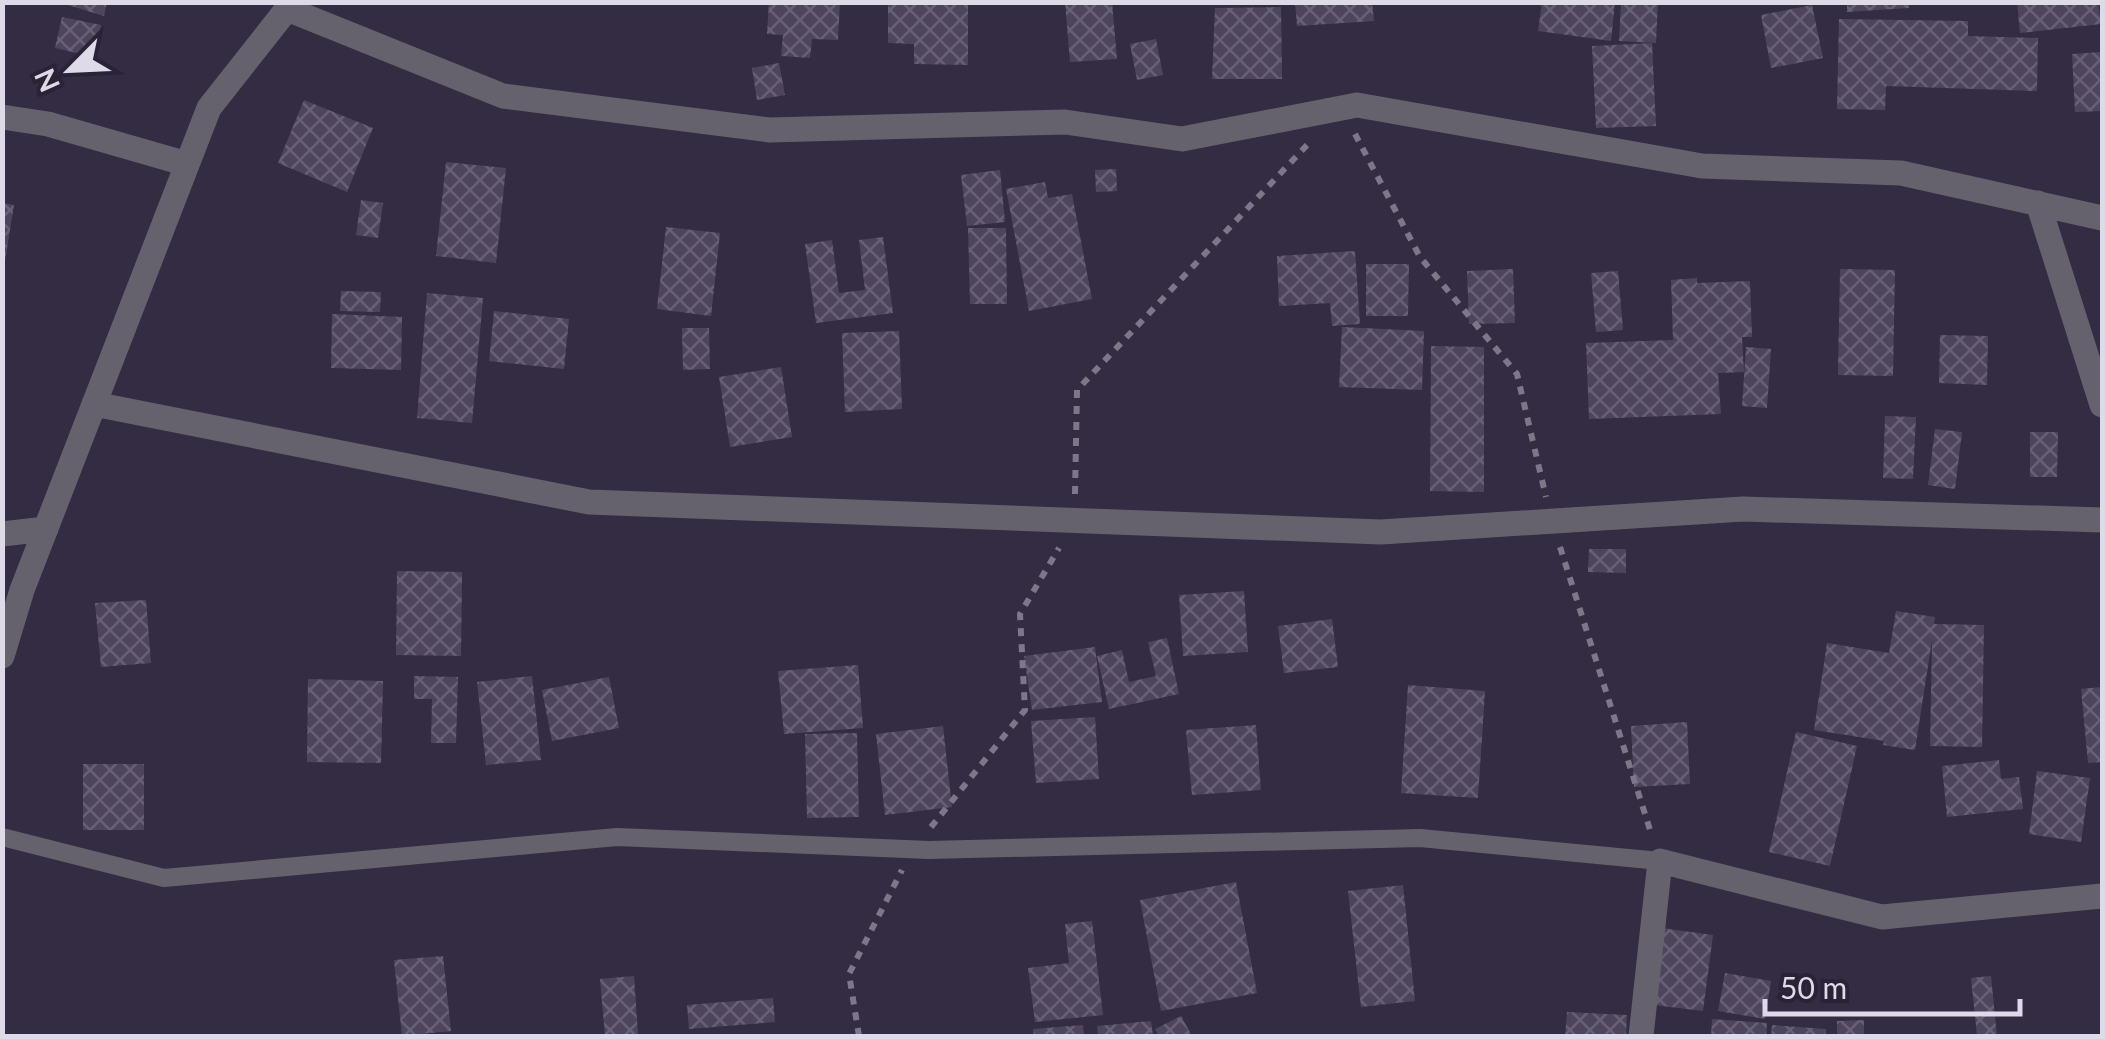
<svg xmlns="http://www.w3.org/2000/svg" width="2105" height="1039" viewBox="0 0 2105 1039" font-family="Lato,sans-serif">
<defs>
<pattern id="building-cross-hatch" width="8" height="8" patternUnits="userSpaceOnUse" patternTransform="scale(2.5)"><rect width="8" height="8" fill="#4e455d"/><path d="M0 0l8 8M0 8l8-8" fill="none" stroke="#675f74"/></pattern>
</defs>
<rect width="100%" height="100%" fill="#342c42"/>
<!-- building -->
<path fill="url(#building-cross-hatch)" d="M58 2H107L104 16Z
M769 2H840L838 40 812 39 810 58 781 56 783 35 767 34Z
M888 2H968V65L914 64V44L888 43Z
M1065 2H1112L1117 59 1070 62Z
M1295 2H1372L1374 21 1297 26Z
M1542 2H1615L1611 41 1538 31Z
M1621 2H1658L1656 43 1619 41Z
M1847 2H1909V8L1847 12Z
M2017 2H2098L2101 24 2020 33Z
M1812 5 1823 58 1771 68 1761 15Z
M1281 7 1282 79H1212L1215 8Z
M62 17 101 25 94 57 55 48Z
M1839 19 1968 21V36L2038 38 2037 91 1886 86 1885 110 1837 109Z
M1156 39 1163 75 1137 80 1130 44Z
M1652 43 1656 126 1596 128 1592 46Z
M2101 52 2102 111 2075 112 2072 54Z
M779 63 785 95 757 100 752 68Z
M304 100 373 128 347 192 278 163Z
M446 162 506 168 496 263 436 256Z
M1116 169 1117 191 1096 192 1095 170Z
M1000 170 1005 222 967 226 961 175Z
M1045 182 1048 198 1072 194 1092 299 1029 311 1006 189Z
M361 200 383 203 378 238 356 235Z
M2 203 14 205 5 261H2Z
M666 227 720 233 711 316 657 309Z
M968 228H1006L1007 304H970Z
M883 237 893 313 816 323 805 244 832 240 839 293 865 290 859 240Z
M1355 251 1360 324 1332 326 1330 303 1279 306 1277 256Z
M1366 264H1409L1408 316H1366Z
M1513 269 1515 323 1469 324 1467 271Z
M1840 269 1895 270 1893 376 1838 375Z
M1618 271 1623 330 1596 332 1591 273Z
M1697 278V283L1750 281 1752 337H1742L1744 372 1718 373 1721 414 1589 419 1586 343 1673 340 1671 280Z
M341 291 381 292 380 312 340 311Z
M427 293 483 298 472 423 417 418Z
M494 311 569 319 564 369 489 361Z
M332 314 402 317 401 370 331 368Z
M1342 327 1424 331 1422 390 1339 387Z
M682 328H709L710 369 683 370Z
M899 331 902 409 845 412 842 333Z
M1940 335 1988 336 1987 385 1939 383Z
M1431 346 1484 347V492L1430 491Z
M1746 347 1771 349 1767 408 1742 406Z
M781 367 792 437 730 447 719 377Z
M1885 416 1916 417 1913 479 1883 478Z
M1935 429 1962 432 1955 489 1928 485Z
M2030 432H2058L2057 477H2030Z
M1589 549H1626V573L1588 572Z
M397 571 462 572 461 656 396 655Z
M1244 591 1248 652 1183 656 1179 595Z
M146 600 151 663 101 667 95 603Z
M1896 611 1935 617 1934 624 1984 625 1982 747 1930 746 1932 640 1915 750 1883 745 1884 741 1814 730 1827 643 1889 653Z
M1332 619 1338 667 1284 673 1278 626Z
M1167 638 1179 694 1109 709 1097 656 1122 650 1129 682 1156 676 1148 642Z
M1095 647 1102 702 1032 710 1024 656Z
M858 665 863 728 784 734 778 671Z
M414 676 458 677 456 743H431L432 699H414Z
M532 676 541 760 486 765 477 682Z
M609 677 619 728 552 741 542 690Z
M308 679 383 681 381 763 307 762Z
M1408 685 1485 691 1478 798 1401 793Z
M2102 687V762L2088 763 2081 689Z
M1095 717 1099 779 1036 783 1031 721Z
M1687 722 1690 784 1634 787 1631 726Z
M1256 725 1261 790 1192 795 1186 730Z
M943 726 952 807 885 815 876 734Z
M1796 732 1857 746 1830 866 1769 852Z
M857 733 859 817 807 818 805 734Z
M1999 760 2001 779 2019 777 2023 809 1947 817 1942 766Z
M83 764H144V830H83Z
M2037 771 2090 778 2081 842 2029 834Z
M1236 882 1257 993 1161 1011 1140 900Z
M1403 885 1415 1001 1361 1007 1348 891Z
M1092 921 1103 1015 1035 1022 1028 968 1069 963 1065 924Z
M1654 927 1713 935 1703 1011 1645 1004Z
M443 956 451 1031 402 1036 394 960Z
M1725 973 1771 981 1765 1019 1718 1011Z
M634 976 638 1034 605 1036 600 979Z
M1991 976 1997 1036H1977L1971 978Z
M773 998 775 1022 689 1029 687 1005Z
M1567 1012 1627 1015 1626 1036H1565Z
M1181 1016 1192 1036H1159L1155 1029Z
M1712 1019 1767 1023 1766 1036H1711Z
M1864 1020V1036H1837V1021Z
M1151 1021 1153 1036H1098L1097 1026Z
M1083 1025 1084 1036H1034L1033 1029Z
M1772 1025 1826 1029V1036H1771Z"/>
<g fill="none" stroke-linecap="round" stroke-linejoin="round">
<!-- path -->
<path stroke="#7e778a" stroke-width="6" stroke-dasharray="8 8" stroke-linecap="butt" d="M1355 134 1420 257 1517 374 1546 497
M1075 494 1077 390 1308 144
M1560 547 1652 836
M931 827 1025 710 1020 614 1059 548
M859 1036 849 974 902 870"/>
<!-- service -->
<path stroke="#66626d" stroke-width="18" d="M2 837 164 878 617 837 929 850 1420 838 1660 861"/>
<!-- minor -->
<path stroke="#66626d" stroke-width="25" d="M287 9 503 96 770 130 1065 122 1182 139 1357 105 1702 166 1901 173 2102 218
M2 117 48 124 187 164
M2038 203 2102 405
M94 404 589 502 1381 532 1743 509 2102 520
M2 534 46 529
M2 656 22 590 209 108 287 9 288 2
M1641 1036 1660 861 1882 917 2102 896"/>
</g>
<!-- border -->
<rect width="2105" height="1039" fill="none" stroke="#dedae8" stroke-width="10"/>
<!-- north arrow -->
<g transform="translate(70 70) rotate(246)" stroke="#2a2237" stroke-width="8" paint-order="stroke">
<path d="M0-8L18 38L0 25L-18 38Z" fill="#dedae8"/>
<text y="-15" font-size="28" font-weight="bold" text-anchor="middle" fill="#dedae8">N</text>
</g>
<!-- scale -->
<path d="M1765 999v15h255v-15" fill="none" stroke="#dedae8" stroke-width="5"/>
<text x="1780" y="999" font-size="30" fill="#dedae8" stroke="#2a2237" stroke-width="8" paint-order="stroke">50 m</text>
</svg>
